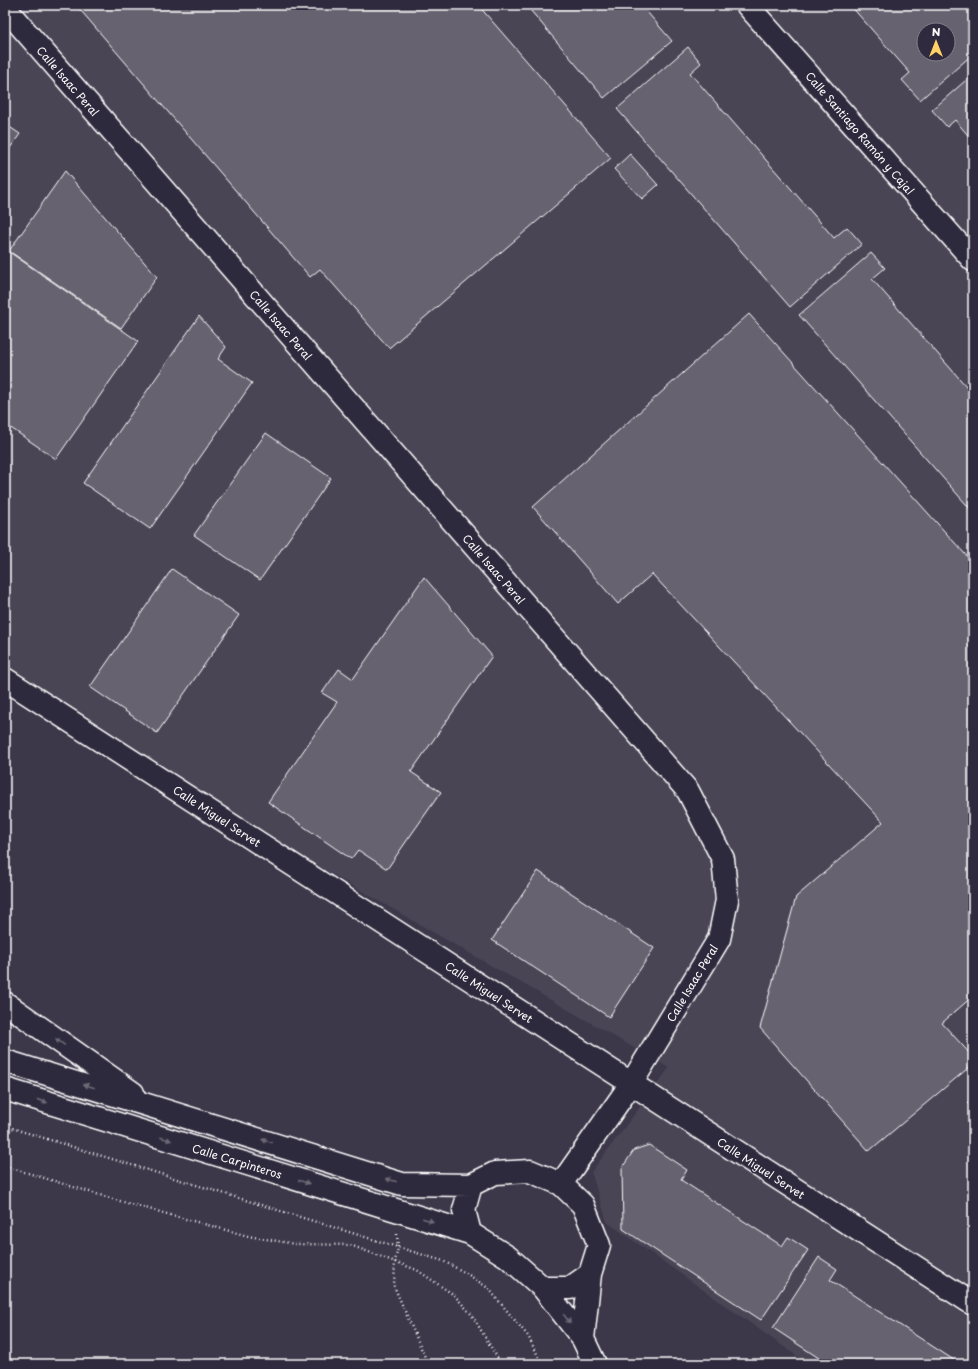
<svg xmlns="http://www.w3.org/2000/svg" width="978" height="1369" viewBox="0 0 978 1369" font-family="'Playpen Sans',sans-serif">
<rect width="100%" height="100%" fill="#3c3749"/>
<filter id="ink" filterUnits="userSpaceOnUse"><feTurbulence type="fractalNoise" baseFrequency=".025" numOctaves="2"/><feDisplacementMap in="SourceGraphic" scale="8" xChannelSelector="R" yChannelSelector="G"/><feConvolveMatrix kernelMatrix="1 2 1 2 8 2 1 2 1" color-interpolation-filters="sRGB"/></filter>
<g filter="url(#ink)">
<!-- built -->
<path fill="#494455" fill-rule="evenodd" d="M5 5H973V1364H808L607 1222 591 1172 669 1068 5 686ZM924 30H948V54H924Z"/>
<!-- building -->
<path fill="#666270" stroke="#fff" fill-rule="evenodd" d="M76 5H478L611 158 389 348 320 269 310 277Z
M526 5H641L672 41 604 98Z
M850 5H973V54L920 100 902 80 910 73ZM924 30H948V54H924Z
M688 47 701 63 690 73 834 238 847 227 862 244 790 307 617 109Z
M973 74V141L955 120 947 127 932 110Z
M5 124 20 134 5 155Z
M630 154 658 185 642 199 614 169Z
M65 171 157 277 121 328 9 251Z
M5 249 138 341 56 459 5 424Z
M871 253 885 268 872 279 973 394V512L799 315Z
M749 314 973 563V996L942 1023 973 1057V1064L869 1151 760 1028 796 897 883 822 652 574 618 604 533 507Z
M199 316 226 347 218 359 252 383 150 529 83 483Z
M266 433 331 478 260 580 194 535Z
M172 569 239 615 157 733 90 687Z
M424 577 492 656 411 772 441 792 387 869 358 850 351 859 268 802 337 702 322 693 339 669 353 679Z
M538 871 654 948 609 1017 492 940Z
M973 1097V1107L967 1103Z
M649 1145 687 1170 681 1180 782 1246 788 1237 808 1250 761 1320 623 1229 622 1168 634 1150Z
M819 1257 837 1269 830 1280 960 1364H828L773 1328Z"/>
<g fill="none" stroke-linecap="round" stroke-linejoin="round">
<defs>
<path id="minor" d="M747 5 973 260
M5 8 688 791 723 859 727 900 719 939 631 1084 561 1184
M5 679 973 1304
M5 1003 133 1093
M5 1061 402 1184 471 1185
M5 1089 470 1233
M530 1171 561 1184 583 1205 599 1245 590 1274 570 1288H543L508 1257 470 1233 464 1210 471 1185 495 1173Z
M543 1288 583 1339 590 1274
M583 1339 595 1364"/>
</defs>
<!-- minor casing -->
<use href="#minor" stroke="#fff" stroke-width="25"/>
<!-- path -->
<path stroke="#fff" stroke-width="2.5" stroke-dasharray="1 3" stroke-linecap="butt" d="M5 1126 443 1261 466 1273 488 1288 528 1336 542 1364
M5 1166 116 1200 248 1236 295 1244 350 1245 417 1270 454 1295 472 1315 501 1364
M397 1234 398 1248 395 1261 394 1286 428 1364"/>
<!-- minor -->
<use href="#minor" stroke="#2f2a3d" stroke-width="22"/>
</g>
<!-- one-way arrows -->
<defs><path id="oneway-solid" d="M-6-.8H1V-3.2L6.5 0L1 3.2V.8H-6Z"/></defs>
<g fill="#6d6a77">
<use href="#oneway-solid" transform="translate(60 1042) rotate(-145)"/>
<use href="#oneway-solid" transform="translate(89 1086) rotate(-163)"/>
<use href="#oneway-solid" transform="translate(42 1101) rotate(17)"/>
<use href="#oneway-solid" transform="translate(166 1139) rotate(17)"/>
<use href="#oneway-solid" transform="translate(267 1141) rotate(-163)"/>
<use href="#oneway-solid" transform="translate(391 1180) rotate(-163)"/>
<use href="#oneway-solid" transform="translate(304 1182) rotate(17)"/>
<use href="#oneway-solid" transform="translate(428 1220) rotate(17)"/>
<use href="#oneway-solid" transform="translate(567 1319) rotate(52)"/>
</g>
</g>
<g text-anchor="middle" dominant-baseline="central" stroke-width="3" stroke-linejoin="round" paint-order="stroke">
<!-- street labels -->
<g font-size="11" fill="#fff" stroke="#2f2a3d">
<text transform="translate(68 81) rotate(49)">Calle Isaac Peral</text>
<text transform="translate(860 133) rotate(49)">Calle Santiago Ramón y Cajal</text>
<text transform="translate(281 325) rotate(49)">Calle Isaac Peral</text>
<text transform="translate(494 569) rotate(49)">Calle Isaac Peral</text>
<text transform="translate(217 816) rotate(33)">Calle Miguel Servet</text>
<text transform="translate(692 983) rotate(-59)">Calle Isaac Peral</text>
<text transform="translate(489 992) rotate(33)">Calle Miguel Servet</text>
<text transform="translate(237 1161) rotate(17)">Calle Carpìnteros</text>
<text transform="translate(761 1168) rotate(33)">Calle Miguel Servet</text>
</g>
</g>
<!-- margin -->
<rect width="978" height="1369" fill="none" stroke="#2f2a3d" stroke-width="20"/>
<rect x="10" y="10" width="958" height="1349" fill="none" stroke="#fff" stroke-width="1.5" filter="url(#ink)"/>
<!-- north arrow -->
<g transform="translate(936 42)"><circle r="19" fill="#2f2a3d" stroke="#827f8b"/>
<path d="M0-3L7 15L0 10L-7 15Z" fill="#ffd166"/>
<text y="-6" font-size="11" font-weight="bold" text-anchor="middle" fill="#ffffff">N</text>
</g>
</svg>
